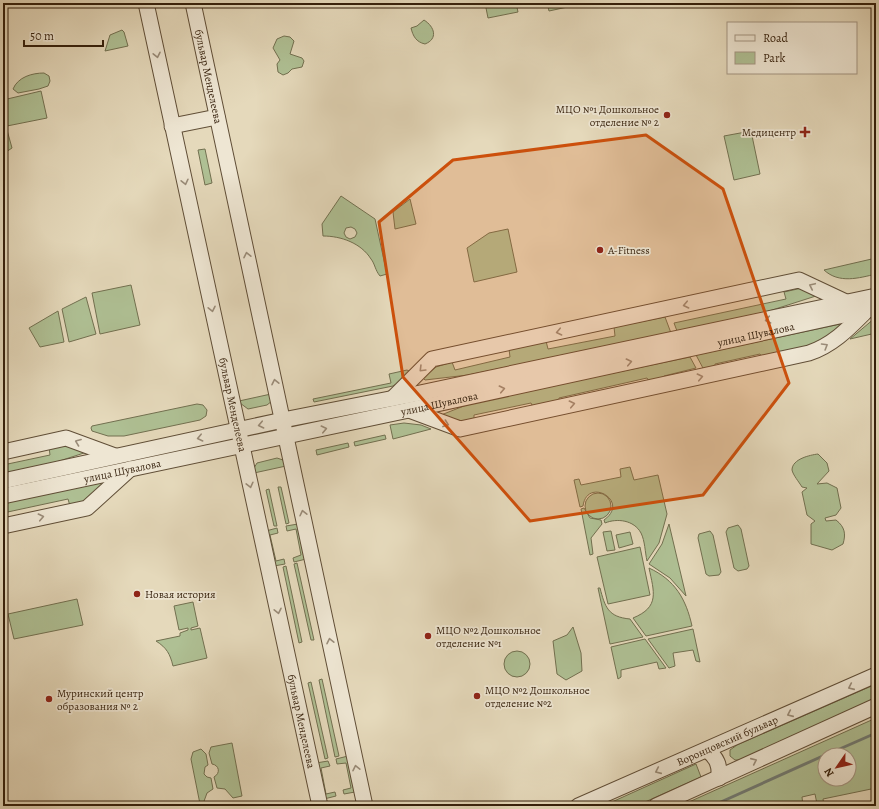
<svg xmlns="http://www.w3.org/2000/svg" width="879" height="809" viewBox="0 0 879 809" font-family="Alegreya,serif">
<rect width="100%" height="100%" fill="#e5d9bb"/>
<filter id="stains"><feTurbulence type="fractalNoise" baseFrequency=".005" numOctaves="4"/><feColorMatrix values="0 0 0 0 .2 0 0 0 0 .09 0 0 0 0 .02 0 0 0 .5 -.17"/></filter>
<radialGradient id="worn" r=".72"><stop offset=".6" stop-color="#630" stop-opacity="0"/><stop offset="1" stop-color="#630" stop-opacity=".3"/></radialGradient>
<!-- green -->
<path fill="#afc094" stroke="#727050" fill-rule="evenodd" d="M485 3H516L518 12 488 18Z
M547 3H586L549 11Z
M424 20C435 27 438 39 425 44 416 42 413 36 411 28L417 26Z
M122 30 124 32 128 46 105 51 110 35Z
M284 36 290 37 294 41 290 54 302 58 304 61 302 67 292 69 288 73 283 75 278 72 277 64 280 60 273 48 277 39Z
M44 73 49 76 50 81 48 86 39 89 18 93 13 89C18 77 32 73 44 73Z
M41 91 47 118 7 126 3 100Z
M7 130 12 148 6 152 3 148V131Z
M751 131 760 174 734 180 724 136Z
M205 149 212 183 205 185 198 150Z
M341 196 375 219 387 274 380 276C375 270 375 264 371 259 361 243 341 236 323 236L322 224ZM351 227 355 229 357 233 355 237 350 239 346 237 344 233 346 228Z
M410 199 416 224 395 229 393 212Z
M508 229 517 272 474 282 467 248 489 233Z
M876 258V274C859 278 839 284 824 270Z
M131 285 140 325 100 334 92 293Z
M802 288 819 295 766 312 677 331 674 323 786 299 784 292Z
M86 297 96 334 69 342 62 309Z
M58 311 64 342 40 347 29 328Z
M665 317 671 333 468 375 425 380 423 378 436 367 452 362 455 370 510 357 509 349 546 341 548 349 615 336 614 327Z
M876 317V333L850 339 875 318Z
M845 323 821 344 762 357 760 354 715 364V367L704 370 696 355Z
M690 357 696 368 664 376V378L649 381 647 378 559 398V401L533 407 531 403 474 415V420C461 422 453 420 441 415L474 402Z
M407 370 409 371 403 380 393 386 314 402 313 399 391 383 389 374Z
M271 394 272 401 267 405 248 409 240 403 239 401Z
M197 404 203 405 207 410 206 416 200 420 124 436H108L92 431 91 428 92 426Z
M404 423 421 425 431 429 393 439 390 425Z
M385 435 386 439 355 446 354 442Z
M348 443 349 447 317 455 316 450Z
M67 444 87 452 41 467 3 475V465L50 455 49 447Z
M818 454 827 463 829 471 817 484 827 483 837 488 841 508 836 515 825 518 826 521 836 520C845 527 846 534 843 544L832 550 811 544V524L815 521 807 515 802 492 807 488 802 487C799 482 793 475 792 470 792 459 810 455 818 454Z
M277 458 283 460 286 466 254 473V468L257 463Z
M630 467 634 480 658 475 667 514 659 543 647 561C645 552 645 541 641 533 634 520 617 518 605 523L604 520C631 501 587 476 583 506L580 507 574 480 579 479 581 485 621 477 620 469Z
M107 481 85 504 70 506 68 499 3 513V503Z
M278 487H281L289 523 286 524Z
M269 489 277 526H274L266 490Z
M585 506a13 13 0 1 1 26 0a13 13 0 1 1-26 0Z
M584 508 590 518 601 520 602 524 591 538 593 554 590 555 581 509Z
M298 524 306 559 294 562 293 558 301 555 296 529 287 531 286 526Z
M669 524 686 596 670 578 649 564 662 544Z
M738 525 741 529 749 566 747 569 738 571 734 568 726 532 728 528Z
M277 528 278 533 270 535 276 561 284 559 285 564 274 566 266 531Z
M611 531 615 550 607 551 603 532Z
M710 531 713 535 721 572 719 575 709 576 706 574 698 538 699 534Z
M630 532 633 544 619 548 616 535Z
M640 547 650 595 608 604 597 557Z
M297 563 314 640H311L294 564Z
M286 566 302 642 299 643 283 567Z
M649 568C675 580 686 599 692 626L646 636 633 618C660 607 654 592 649 568Z
M598 588H600C605 607 608 617 630 619L643 637 610 644Z
M77 599 83 625 14 639 8 614Z
M193 602 198 626 191 628V630L200 628 207 658 173 666C170 654 167 648 156 641L180 636V633L188 630V628L179 630 174 606Z
M573 627 581 653 582 671 566 680 557 674 553 641 567 635Z
M693 629 700 662 696 661 693 650 673 653 675 666 669 668 648 639Z
M645 639 666 668 659 669 657 662 621 670V677L618 679 611 647Z
M504 664a13 13 0 1 1 26 0a13 13 0 1 1-26 0Z
M322 679 339 756 335 757 319 680Z
M311 682 328 758 325 759 308 683Z
M876 684V699L740 760H735L730 756V750L737 745Z
M876 718V788L823 799 824 806 817 804 815 794 802 797 803 806H680ZM825 755H849V779H825Z
M232 743 242 796 233 798 225 789 217 788 214 777C221 773 219 765 212 764L209 753 211 747Z
M201 749 206 754 208 765 205 767 204 774 207 777 211 778 213 789 207 793 203 804H200L191 759 193 752Z
M348 756 355 792 344 794 343 790 351 788 346 763 337 764 336 759Z
M328 761 330 766 321 768 326 794 335 792 336 796 324 799 316 763Z
M696 764 701 777 636 806H603Z"/>
<g fill="none" stroke-linecap="round" stroke-linejoin="round">
<!-- stream -->
<path stroke="#717b74" stroke-width="3" d="M826 755 876 733
M712 806 825 755"/>
<defs>
<g id="minor">
<path id="s1" d="M146 3 320 806"/>
<path id="s2" d="M193 3 365 806"/>
<path d="M172 126 217 117"/>
<path d="M393 398 432 359 799 280 848 303"/>
<path d="M409 410 460 429 809 353C833 345 849 328 866 311"/>
<path d="M3 452 66 438 115 456"/>
<path d="M3 481 283 420 420 393 876 296"/>
<path id="s3" d="M3 496 409 410 876 308"/>
<path d="M3 526 87 508 130 469"/>
<path d="M707 750C717 758 720 765 719 778"/>
<path id="s4" d="M578 806 876 675"/>
<path d="M656 806 876 706"/>
</g>
</defs>
<!-- minor casing -->
<use href="#minor" stroke="#604e37" stroke-width="17"/>
<!-- minor -->
<use href="#minor" stroke="#eee6d3" stroke-width="15"/>
</g>
<!-- one-way arrows -->
<defs><path id="oneway-chevron" d="M-2-3.5L2.5 0L-2 3.5" fill="none" stroke-width="1.6" stroke-linecap="round" stroke-linejoin="round"/></defs>
<g stroke="#9a8c79">
<use href="#oneway-chevron" transform="translate(157 55) rotate(78)"/>
<use href="#oneway-chevron" transform="translate(185 182) rotate(77)"/>
<use href="#oneway-chevron" transform="translate(247 255) rotate(-102)"/>
<use href="#oneway-chevron" transform="translate(812 286) rotate(-155)"/>
<use href="#oneway-chevron" transform="translate(686 305) rotate(168)"/>
<use href="#oneway-chevron" transform="translate(212 309) rotate(78)"/>
<use href="#oneway-chevron" transform="translate(768 320) rotate(168)"/>
<use href="#oneway-chevron" transform="translate(559 332) rotate(168)"/>
<use href="#oneway-chevron" transform="translate(825 346) rotate(-31)"/>
<use href="#oneway-chevron" transform="translate(629 362) rotate(-12)"/>
<use href="#oneway-chevron" transform="translate(422 369) rotate(135)"/>
<use href="#oneway-chevron" transform="translate(700 377) rotate(-12)"/>
<use href="#oneway-chevron" transform="translate(275 382) rotate(-102)"/>
<use href="#oneway-chevron" transform="translate(502 389) rotate(-12)"/>
<use href="#oneway-chevron" transform="translate(572 404) rotate(-12)"/>
<use href="#oneway-chevron" transform="translate(446 424) rotate(20)"/>
<use href="#oneway-chevron" transform="translate(261 425) rotate(168)"/>
<use href="#oneway-chevron" transform="translate(324 429) rotate(-13)"/>
<use href="#oneway-chevron" transform="translate(200 438) rotate(167)"/>
<use href="#oneway-chevron" transform="translate(78 442) rotate(-159)"/>
<use href="#oneway-chevron" transform="translate(250 485) rotate(76)"/>
<use href="#oneway-chevron" transform="translate(303 513) rotate(-103)"/>
<use href="#oneway-chevron" transform="translate(41 517) rotate(-12)"/>
<use href="#oneway-chevron" transform="translate(278 611) rotate(78)"/>
<use href="#oneway-chevron" transform="translate(330 641) rotate(-102)"/>
<use href="#oneway-chevron" transform="translate(851 687) rotate(156)"/>
<use href="#oneway-chevron" transform="translate(790 714) rotate(156)"/>
<use href="#oneway-chevron" transform="translate(754 761) rotate(-24)"/>
<use href="#oneway-chevron" transform="translate(356 768) rotate(-102)"/>
<use href="#oneway-chevron" transform="translate(658 771) rotate(156)"/>
</g>
<!-- marked area -->
<path fill="#cd500c" fill-opacity="0.2" stroke="#cd500c" stroke-width="3" stroke-linejoin="round" d="M646 135 723 189 789 383 703 495 530 521 403 377 379 222 453 160Z"/>
<!-- markers -->
<g fill="#8f2418" stroke="#eee6d3" stroke-width="1.5">
<circle cx="667" cy="115" r="4"/>
<path d="M803 126h4v4h4v4h-4v4h-4v-4h-4v-4h4z"/>
<circle cx="600" cy="250" r="4"/>
<circle cx="137" cy="594" r="4"/>
<circle cx="428" cy="636" r="4"/>
<circle cx="477" cy="696" r="4"/>
<circle cx="49" cy="699" r="4"/>
</g>
<g text-anchor="middle" dominant-baseline="central" stroke-width="3.5" stroke-linejoin="round" paint-order="stroke">
<!-- street labels -->
<g font-size="11" fill="#341f0b" stroke="#eee6d3">
<text stroke="none"><textPath href="#s2" startOffset="75">бульвар Менделеева</textPath></text>
<text stroke="none"><textPath href="#s3" startOffset="770">улица Шувалова</textPath></text>
<text stroke="none"><textPath href="#s3" startOffset="446">улица Шувалова</textPath></text>
<text stroke="none"><textPath href="#s1" startOffset="411">бульвар Менделеева</textPath></text>
<text stroke="none"><textPath href="#s3" startOffset="122">улица Шувалова</textPath></text>
<text stroke="none"><textPath href="#s1" startOffset="735">бульвар Менделеева</textPath></text>
<text stroke="none"><textPath href="#s4" startOffset="163">Воронцовский бульвар</textPath></text>
</g>
<!-- poi labels -->
<g font-size="11" fill="#341f0b" stroke="#eee6d3" text-anchor="start">
<text x="659" y="109" text-anchor="end">МЦО №1 Дошкольное<tspan x="659" dy="13">отделение № 2</tspan></text>
<text x="796" y="132" text-anchor="end">Медицентр</text>
<text x="608" y="250">A-Fitness</text>
<text x="145" y="594">Новая история</text>
<text x="436" y="630">МЦО №2 Дошкольное<tspan x="436" dy="13">отделение №1</tspan></text>
<text x="485" y="690">МЦО №2 Дошкольное<tspan x="485" dy="13">отделение №2</tspan></text>
<text x="57" y="693">Муринский центр<tspan x="57" dy="13">образования № 2</tspan></text>
</g>
</g>
<!-- margin -->
<rect width="879" height="809" fill="none" stroke="#e5d9bb" stroke-width="16"/>
<rect x="4" y="4" width="871" height="801" fill="none" stroke="#341f0b" stroke-width="2"/>
<rect x="8" y="8" width="863" height="793" fill="none" stroke="#341f0b"/>
<!-- legend -->
<rect x="727" y="22" width="130" height="52" fill="#eee6d3" stroke="#a49683"/>
<rect x="735" y="35" width="20" height="6" fill="#eee6d3" stroke="#a49683"/>
<text x="763" y="42" font-size="12" fill="#341f0b">Road</text>
<rect x="735" y="52" width="20" height="12" fill="#afc094" stroke="#a49683"/>
<text x="763" y="62" font-size="12" fill="#341f0b">Park</text>
<!-- north arrow -->
<g transform="translate(837 767) rotate(236)"><circle r="19" fill="#eee6d3" stroke="#a49683"/>
<path d="M0-3L7 15L0 10L-7 15Z" fill="#8f2418"/>
<text y="-6" font-size="11" font-weight="bold" text-anchor="middle" fill="#341f0b">N</text>
</g>
<!-- scale -->
<path d="M24 40v6h79v-6" fill="none" stroke="#341f0b" stroke-width="2"/>
<text x="30" y="40" font-size="12" fill="#341f0b" stroke="#eee6d3" stroke-width="3" paint-order="stroke">50 m</text>
<rect width="100%" height="100%" filter="url(#stains)"/>
<rect width="100%" height="100%" fill="url(#worn)"/>
</svg>
